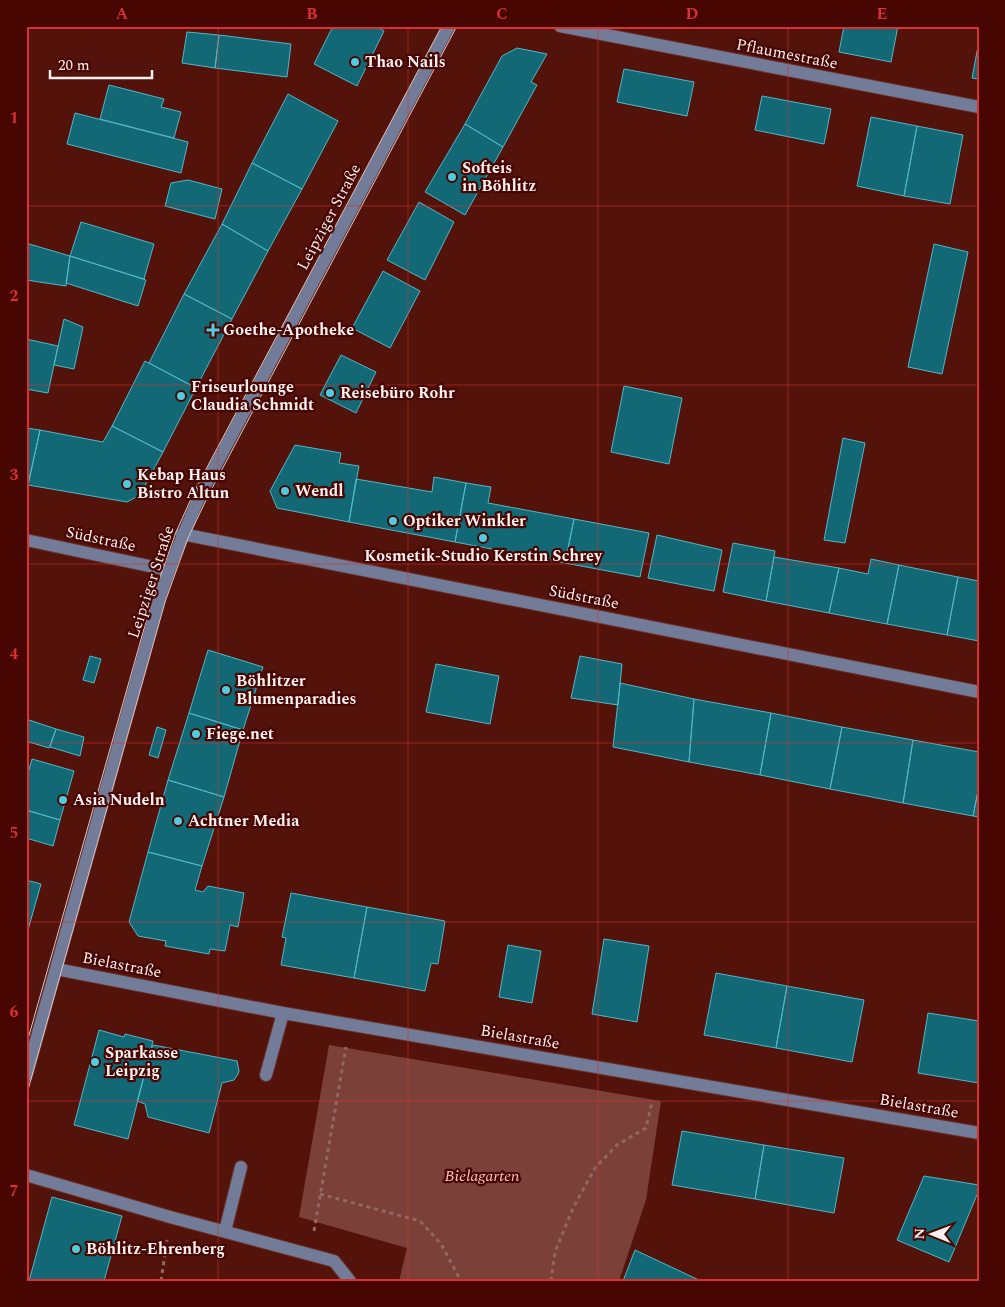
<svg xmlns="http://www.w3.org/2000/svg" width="1005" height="1307" viewBox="0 0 1005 1307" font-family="Spectral,serif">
<rect width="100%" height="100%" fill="#53130b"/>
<!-- green -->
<path fill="#7b4138" d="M329 1045 661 1101 646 1200 619 1281H399L407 1248 299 1217Z"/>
<!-- building -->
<path fill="#126975" stroke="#51b7c8" d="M333 26H376L384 31 357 86 314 64Z
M844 26H898L891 62 839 52Z
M187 32 219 35 215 68 182 63Z
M219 35 291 44 287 77 215 68Z
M979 41V79L972 78Z
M517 48 547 54 531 82 537 85 503 147 465 124 502 56Z
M624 69 694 82 687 116 617 102Z
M109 85 164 99 161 107 181 112 174 138 100 119Z
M288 94 338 121 302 189 252 163Z
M762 96 831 109 824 144 755 130Z
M75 113 188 142 181 173 67 144Z
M871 117 917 126 904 196 857 186Z
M465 124 503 147 465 215 425 192Z
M917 126 963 135 950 204 904 196Z
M252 163 302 189 268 251 222 224Z
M188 180 222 189 215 219 165 206 171 183Z
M419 202 454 222 425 280 387 260Z
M81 222 154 244 144 279 70 256Z
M222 224 268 251 232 319 184 294Z
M26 243 70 256 66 286 26 280Z
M934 244 968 252 942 374 908 367Z
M70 256 146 280 138 306 66 283Z
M383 271 420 291 390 348 352 328Z
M184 294 232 319 196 388 149 363Z
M64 319 83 327 74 369 54 365Z
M26 339 58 346 48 393 26 389Z
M341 355 376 372 356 413 320 395Z
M145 361 196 388 163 452 112 426Z
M624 386 682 398 669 464 611 452Z
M112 426 163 452 140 495 127 502 28 485 40 430 103 442Z
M26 428 40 430 28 485H26Z
M843 438 865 443 845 543 824 540Z
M295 445 341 453 339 463 359 466 349 522 277 508 270 491Z
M434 477 466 483 455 542 349 522 356 479 432 492Z
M466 483 491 487 488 503 574 519 565 563 455 542Z
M574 519 649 533 640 577 565 563Z
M657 535 722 550 714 591 648 578Z
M733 543 775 551 766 601 723 592Z
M774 557 839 568 829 613 766 601Z
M871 559 899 565 887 624 829 613 839 568 868 574Z
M899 565 958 577 947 635 887 624Z
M958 577 979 581V641L947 635Z
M208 650 263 667 243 730 189 713Z
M90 656 101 659 94 683 83 680Z
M580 656 622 664 618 705 571 698Z
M436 664 499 676 490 724 426 712Z
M620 683 694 699 689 762 613 747Z
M694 699 771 713 760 775 689 762Z
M189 713 243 730 224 797 168 780Z
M771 713 842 727 830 789 760 775Z
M26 719 56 729 49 748 26 741Z
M157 727 166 730 158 758 149 755Z
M842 727 913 740 903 803 830 789Z
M56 729 84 737 80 756 50 747Z
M913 740 979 752V786L973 816 903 803Z
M32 759 74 771 60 820 26 810V780Z
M168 780 224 797 202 866 148 852Z
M979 786V817L973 816Z
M26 810 60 820 53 846 26 838Z
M148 852 202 866 195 890 203 892 208 886 244 893 238 927 230 925 225 951 210 949 209 954 165 946 166 941 138 936 129 922Z
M26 880 41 884 26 937Z
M291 893 367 907 354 978 281 965 286 938 282 937Z
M367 907 445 921 438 964 431 963 425 991 354 978Z
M604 939 649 946 637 1022 592 1014Z
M508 945 541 951 532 1003 499 997Z
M716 973 787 986 776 1048 704 1035Z
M787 986 864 1000 852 1062 776 1048Z
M928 1013 979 1021V1083L918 1073Z
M99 1030 124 1037 125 1034 153 1041 128 1139 74 1125Z
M153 1045 237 1061 239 1071 238 1074 234 1080 222 1083 209 1133 148 1117 145 1104 137 1101Z
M682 1131 764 1145 755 1199 672 1185Z
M764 1145 844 1158 834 1213 755 1199Z
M924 1176 979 1185V1190L949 1262 897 1240Z
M52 1197 122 1216 104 1281H29Z
M635 1250 701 1281H623Z"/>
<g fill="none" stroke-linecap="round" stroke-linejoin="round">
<defs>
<path id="minor" d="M560 26 979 107
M182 534 979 692
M26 540 168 570
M56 969 283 1013 979 1133
M266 1075 283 1013
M26 1076 159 600C171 562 186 527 202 491L449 26
M26 1175 170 1217 334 1261 350 1281
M225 1231 241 1167"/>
</defs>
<!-- minor casing -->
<use href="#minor" stroke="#6a322b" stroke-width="14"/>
<!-- path -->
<path stroke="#926761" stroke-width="3" stroke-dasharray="4 4" stroke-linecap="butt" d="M320 1194 420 1221 441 1244 461 1281
M314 1231 346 1047
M161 1281 167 1240
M551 1281 555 1252 573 1208 595 1168 617 1145 646 1128 652 1102"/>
<!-- minor -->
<use href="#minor" stroke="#727b97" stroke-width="12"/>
<!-- tram -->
<path stroke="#dac7c4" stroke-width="1" d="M26 1046 153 597 176 532 196 488 442 26
M26 1097 165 602 188 538 209 494 457 26"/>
</g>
<!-- grid -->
<path fill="none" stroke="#d83232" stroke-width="1" stroke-opacity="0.55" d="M218 26V1281M408 26V1281M598 26V1281M788 26V1281M26 206H979M26 385H979M26 564H979M26 743H979M26 922H979M26 1101H979"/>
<!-- markers -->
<g fill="#54cadd" stroke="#470602" stroke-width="2">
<circle cx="355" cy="62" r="5"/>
<circle cx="452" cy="177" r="5"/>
<path d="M210.5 322.5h5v5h5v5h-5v5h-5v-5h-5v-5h5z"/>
<circle cx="330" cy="393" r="5"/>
<circle cx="181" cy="396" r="5"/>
<circle cx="127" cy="484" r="5"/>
<circle cx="285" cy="491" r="5"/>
<circle cx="393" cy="521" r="5"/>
<circle cx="483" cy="538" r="5"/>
<circle cx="226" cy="690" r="5"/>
<circle cx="196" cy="734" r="5"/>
<circle cx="63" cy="800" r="5"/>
<circle cx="178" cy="821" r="5"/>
<circle cx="95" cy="1062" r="5"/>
<circle cx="76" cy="1249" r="5"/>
</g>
<g text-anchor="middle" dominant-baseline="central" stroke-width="4.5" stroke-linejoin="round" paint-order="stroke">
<!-- street labels -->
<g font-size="16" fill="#f9f0ef" stroke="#470602">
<text transform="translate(787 54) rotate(11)">Pflaumestraße</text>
<text transform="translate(329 217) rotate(-62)">Leipziger Straße</text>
<text transform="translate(101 539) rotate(12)">Südstraße</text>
<text transform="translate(151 582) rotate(-72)">Leipziger Straße</text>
<text transform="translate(584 597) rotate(11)">Südstraße</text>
<text transform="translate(122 965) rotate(11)">Bielastraße</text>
<text transform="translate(520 1037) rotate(10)">Bielastraße</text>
<text transform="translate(919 1106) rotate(10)">Bielastraße</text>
</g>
<!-- poi labels -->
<g font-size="16" font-weight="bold" fill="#f9f0ef" stroke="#470602" text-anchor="start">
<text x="365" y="62">Thao Nails</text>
<text x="462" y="168">Softeis<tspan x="462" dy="18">in Böhlitz</tspan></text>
<text x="223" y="330">Goethe-Apotheke</text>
<text x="191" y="387">Friseurlounge<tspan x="191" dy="18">Claudia Schmidt</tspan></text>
<text x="340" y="393">Reisebüro Rohr</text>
<text x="137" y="475">Kebap Haus<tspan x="137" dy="18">Bistro Altun</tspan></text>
<text x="295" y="491">Wendl</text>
<text x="403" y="521">Optiker Winkler</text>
<text x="483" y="556" text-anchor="middle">Kosmetik-Studio Kerstin Schrey</text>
<text x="236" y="681">Böhlitzer<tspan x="236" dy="18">Blumenparadies</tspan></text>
<text x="206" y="734">Fiege.net</text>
<text x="73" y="800">Asia Nudeln</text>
<text x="188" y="821">Achtner Media</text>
<text x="105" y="1053">Sparkasse<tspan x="105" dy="18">Leipzig</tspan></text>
<text x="86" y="1249">Böhlitz-Ehrenberg</text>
</g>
<!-- park labels -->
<g font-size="16" font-style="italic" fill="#fbc6bc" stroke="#470602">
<text x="482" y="1176">Bielagarten</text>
</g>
</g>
<!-- border -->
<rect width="1005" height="1307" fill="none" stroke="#470602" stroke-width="55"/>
<!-- north arrow -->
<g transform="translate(932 1234) rotate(271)" stroke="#470602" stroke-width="4" paint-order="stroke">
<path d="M0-4L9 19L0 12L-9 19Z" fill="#f9f0ef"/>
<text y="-8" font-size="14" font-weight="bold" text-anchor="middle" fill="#f9f0ef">N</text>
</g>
<!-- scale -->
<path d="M50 70v8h102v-8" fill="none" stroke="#f9f0ef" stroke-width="2.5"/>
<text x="58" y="70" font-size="15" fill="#f9f0ef" stroke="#470602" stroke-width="4" paint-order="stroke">20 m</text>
<rect x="28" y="28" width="950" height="1252" fill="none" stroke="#d83232" stroke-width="2"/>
<g font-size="16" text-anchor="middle" font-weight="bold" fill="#d83232">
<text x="122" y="19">A</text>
<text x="312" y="19">B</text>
<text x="502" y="19">C</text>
<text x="692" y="19">D</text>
<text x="882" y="19">E</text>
<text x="14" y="123">1</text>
<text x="14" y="301">2</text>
<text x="14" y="480">3</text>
<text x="14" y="659">4</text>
<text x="14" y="838">5</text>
<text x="14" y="1017">6</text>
<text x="14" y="1196">7</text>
</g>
</svg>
